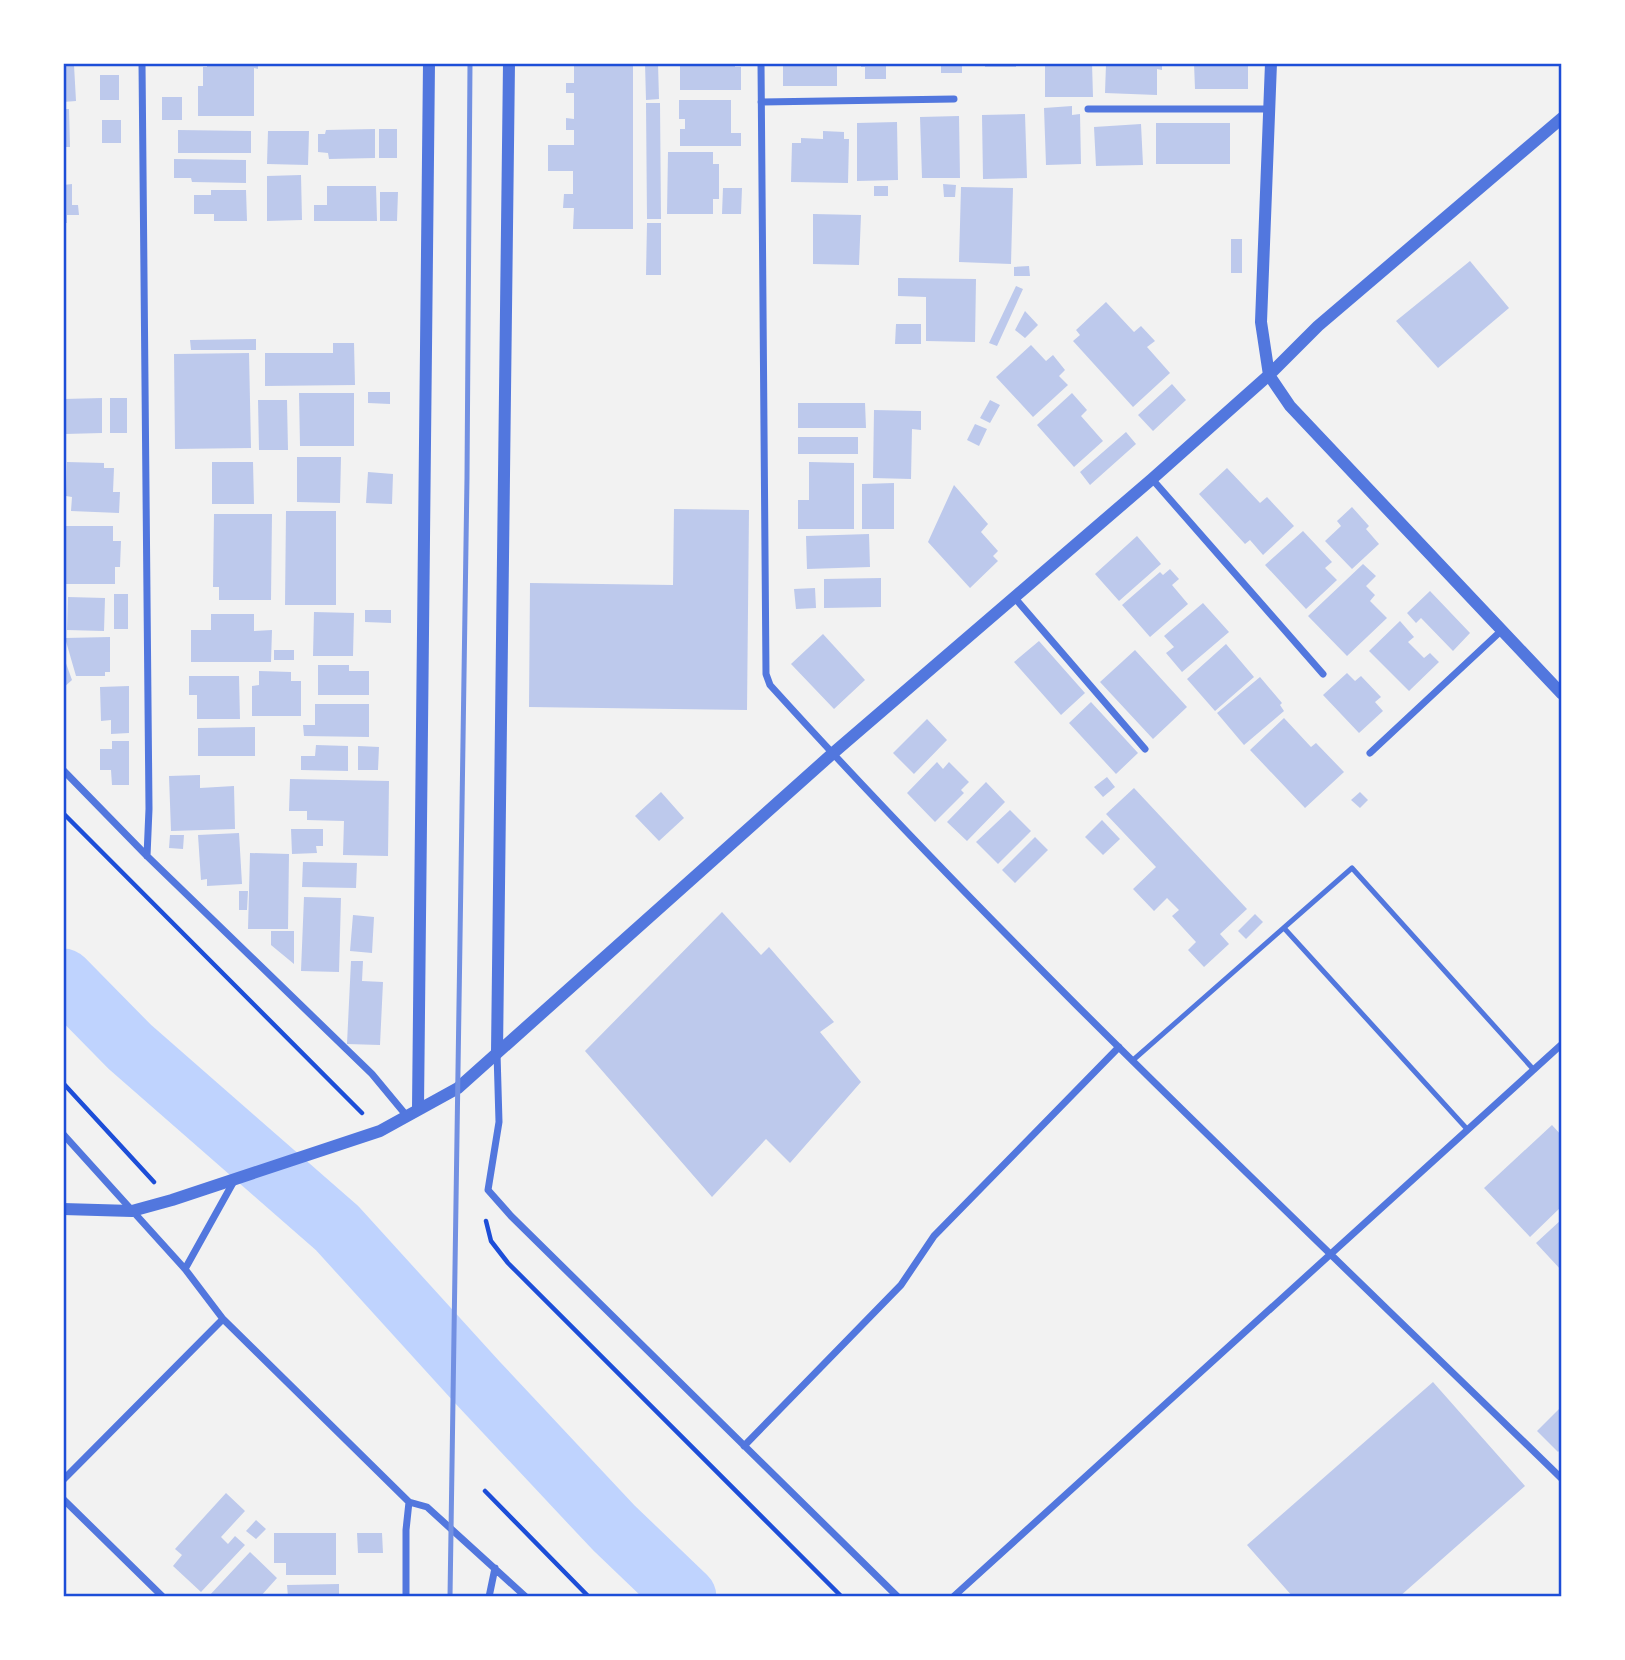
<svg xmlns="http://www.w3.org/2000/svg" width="1625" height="1660" viewBox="0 0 1625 1660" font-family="'PT Sans',sans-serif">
<rect width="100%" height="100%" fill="#f2f2f2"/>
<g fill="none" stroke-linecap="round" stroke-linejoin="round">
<!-- river -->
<path stroke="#bfd3fe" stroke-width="61" d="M63 979 130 1047 337 1228 477 1382 614 1528 686 1597"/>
</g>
<!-- building -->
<path fill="#bdc9ec" d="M207 63H258V69L254 68V116H198V86H203V67H207Z
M574 63H633V229H573L574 208H563L564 194H573V171H548V145H574V130H566V118L574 119V93H566V83H574Z
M645 63H658L659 99 646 100Z
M680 63H735V67H741V90H680Z
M783 63H837V86H783Z
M861 63H886V79H865V67H861Z
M941 63H962V73H941Z
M985 63H1016V67H985Z
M1045 63H1092L1093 97H1045Z
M1162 63V70L1157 69V95L1105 93 1106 64Z
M1194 63H1242V65H1248V89H1195Z
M63 65H74L76 101 63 102Z
M100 75H119V100H100Z
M162 97H182V120H162Z
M679 100H731V133H741V146H680V129H685V119H679Z
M646 103H660L661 219H647Z
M1072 106V115L1080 114 1081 164 1046 165 1044 108Z
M63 109H69L70 147H63Z
M1025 114 1027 178 983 179 982 115Z
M959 116 960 178H922L920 117Z
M102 120H121V143H102Z
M897 122 898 180 857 181V123Z
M1156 123H1230V164H1156Z
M1141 124 1143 165 1096 166 1094 127Z
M375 129V158L329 159 328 153 318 152V134H325L326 130Z
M379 129H397V158H379Z
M178 130 251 131V153H178Z
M268 131H309L308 165 267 164Z
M823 131 844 132V139H849L848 183 791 182 792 143H801V138L823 139Z
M668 152H713V164H719V199H713V214H667Z
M174 159 246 160V183L192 182 191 178H174Z
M301 175 302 220 267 221V176Z
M72 184V205H78L79 215H67V223H63V185Z
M943 184 956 185 955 197H944Z
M327 186H376L377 221H314V205H327Z
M874 186H888V196H874Z
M961 187 1013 188 1011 264 959 262Z
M723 188H742L741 214H722Z
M211 190H246L247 221H214V214H194V195H211Z
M380 192H398L397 221H380Z
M813 214 861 215 859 265 813 264Z
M647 223H661V275H646Z
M1231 239H1242V273H1231Z
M1470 261 1509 308 1438 368 1396 321Z
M1029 266 1030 276H1014V267Z
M898 278 976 279 975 342 926 341V297L898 296Z
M1016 286 1023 289 997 346 989 343Z
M1106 302 1134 332 1141 326 1155 341 1147 347 1170 373 1133 407 1073 341 1080 335 1076 330Z
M1025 311 1038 325 1025 338 1015 330Z
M896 324H921V344H895Z
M256 339V350H191L190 340Z
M333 343H354L355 385 265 386V353H333Z
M1031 345 1046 361 1053 355 1065 370 1059 376 1068 385 1033 417 996 377Z
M249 353 251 448 175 449 174 354Z
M1172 384 1186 400 1153 431 1138 415Z
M368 392H390V404L368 403Z
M299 393H354V446H300Z
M1072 393 1087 410 1081 416 1103 441 1074 467 1037 425Z
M102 398V433L65 434 64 399Z
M110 398H127V433H110Z
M258 400H287L288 450H259Z
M990 400 1000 405 990 423 980 418Z
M798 403H865L866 428H798Z
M874 410 921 411V430L912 429 911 479 873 478Z
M975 424 987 429 979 446 967 440Z
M1126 432 1136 444 1090 485 1080 472Z
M798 437H858V454H798Z
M297 457H341L340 503 297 502Z
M67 462 104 463V468H114L113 492H120L119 513 71 511 72 497 66 496Z
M212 462H253L254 504H212Z
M809 462 854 463V529H798V500H809Z
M1227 468 1260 503 1267 497 1294 526 1263 555 1250 540 1245 544 1199 494Z
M368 472 393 474 392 504 366 503Z
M894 483V529H862V484Z
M954 485 988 524 981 532 998 551 993 556 998 561 970 588 928 542Z
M1352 507 1369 526 1366 529 1379 544 1352 569 1325 541 1341 526 1337 521Z
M674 509 749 510 747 710 529 707 530 583 673 585Z
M286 511H336V605H285Z
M214 514H272L271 600H219V587H213Z
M63 526H113V541H121L120 567H115V584H63Z
M1303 531 1332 562 1325 568 1337 580 1306 609 1265 565Z
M869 534 870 567 807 569 806 536Z
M1137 536 1161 564 1119 601 1095 574Z
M1363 564 1376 576 1366 586 1375 595 1370 601 1387 618 1347 656 1308 616Z
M1170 569 1179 579 1172 585 1188 604 1150 637 1122 605 1160 572 1163 575Z
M881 578V607L824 608V579Z
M815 588 816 608 796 609 794 589Z
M1430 591 1470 633 1453 651 1421 618 1416 623 1407 613Z
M114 594H128V629H114Z
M68 597 105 598 104 631 67 630Z
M1203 603 1229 632 1182 672 1166 653 1174 647 1164 636Z
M365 610H391V623L365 622Z
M314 612 354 613 353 656H313Z
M211 614H254V631L272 630 271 662H191V630H211Z
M1400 621 1414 637 1408 642 1424 658 1430 653 1439 662 1409 691 1369 651Z
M823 634 865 680 834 709 791 664Z
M110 637V672H105V676H76L65 638Z
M1039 641 1085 693 1061 715 1014 662Z
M1226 644 1254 677 1215 711 1187 679Z
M274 650H294V660H274Z
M1135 650 1187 707 1153 739 1100 682Z
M63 655 72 680 63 688Z
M318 665H349V671H369V695H318Z
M259 671 291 672V681H301V716H252V686L259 685Z
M1347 673 1355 681 1361 676 1381 697 1375 702 1383 711 1359 733 1323 695Z
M189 676H239L240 719H197V695H189Z
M1260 677 1282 703 1280 705 1284 711 1244 745 1217 713Z
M129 686V733L111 734V720L101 721 100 687Z
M1091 702 1138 753 1116 774 1069 723Z
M315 704H369V737L304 736 303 725H315Z
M1284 718 1311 747 1316 743 1344 772 1305 808 1250 750Z
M927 719 947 740 914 774 893 753Z
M255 727V756H198V728Z
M112 741H129V785H112L111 770H100V749H112Z
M316 745 348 746V771L301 770V756H315Z
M358 746 379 747 378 770H358Z
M937 762 943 769 949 762 969 782 961 790 964 793 935 822 907 793Z
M200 775V788L234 786 235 829 171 831 169 776Z
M1107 777 1115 787 1103 797 1094 787Z
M290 779 389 781 388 856 343 855 344 821 307 820V811H289Z
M986 782 1005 802 967 841 947 822Z
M1134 788 1247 909 1220 934 1229 944 1204 967 1188 950 1196 942 1172 916 1179 910 1167 898 1154 911 1133 889 1156 867 1106 814Z
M661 792 684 818 659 841 635 816Z
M1360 792 1368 800 1360 808 1351 800Z
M1010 810 1031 831 998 864 976 842Z
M1102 820 1120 839 1103 855 1085 837Z
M291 829H323V846H316L317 853 292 854Z
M239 833 242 884 207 886V879L201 880 198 835Z
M170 835H184L183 849 169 848Z
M1035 837 1048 850 1015 883 1002 870Z
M250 853 289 854 288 929H248Z
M303 862 357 863 356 888 302 887Z
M239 891H248L247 910H239Z
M304 897 341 898 339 972 301 971Z
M722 912 761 955 769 947 834 1022 820 1032 861 1082 790 1163 766 1139 712 1197 585 1051Z
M1255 914 1263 922 1246 939 1238 931Z
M353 915 374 917 372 953 350 951Z
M271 931H294V964L271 945Z
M351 961H363L362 981 383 982 380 1045 347 1044Z
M1552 1125 1562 1136V1206L1530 1237 1484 1188Z
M1562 1219V1271L1536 1243Z
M1433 1382 1525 1486 1399 1597H1293L1247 1545Z
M1562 1406V1448L1558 1452 1537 1431Z
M226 1493 245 1511 221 1537 228 1544 235 1536 245 1545 201 1592 173 1566 182 1555 175 1549Z
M256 1520 266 1529 256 1539 246 1531Z
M274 1533H336V1575H286V1563H274Z
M357 1533H382L383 1553H358Z
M250 1552 277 1578 260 1597H208Z
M339 1584V1597H288L287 1585Z"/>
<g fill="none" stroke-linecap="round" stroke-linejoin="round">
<!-- path -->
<path stroke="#1d4ed8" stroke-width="4.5" d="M63 813 362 1113
M63 1083 154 1182
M486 1221 491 1241 508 1263 842 1597
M485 1491 589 1597"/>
<!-- service -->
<path stroke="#5277de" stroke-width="5" d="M1284 928 1467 1129
M1132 1061 1352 868 1534 1070"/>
<!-- minor -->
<path stroke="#5277de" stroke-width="7" d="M142 63 149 809 147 856
M761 63 766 674 770 685C1021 962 1295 1218 1562 1479
M761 102 954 99
M1088 109H1269
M1152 479 1323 674
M1014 597 1145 749
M1370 753 1502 630
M63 770 147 856 372 1074 406 1115
M497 1053 499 1122 488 1190 511 1216 898 1597
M63 1134 185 1269 223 1319 409 1502 427 1507 526 1597
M185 1269 234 1181
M744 1446 901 1285 934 1236 1119 1047
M63 1480 223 1319
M63 1499 163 1597
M406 1597V1530L409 1502
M489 1597 495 1568
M953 1597 1562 1044"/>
<!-- tertiary -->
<path stroke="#5277de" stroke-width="12" d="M1271 63 1261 322 1269 375 1290 406 1562 694
M497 1052 509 63
M418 1108 429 63
M63 1209 132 1211 172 1200 380 1131 458 1088 832 754 1152 479 1269 375 1318 326 1562 118"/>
<!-- rail -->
<path stroke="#7290e2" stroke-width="5" d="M450 1597 467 478 470 63"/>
</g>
<!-- border -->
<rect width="1625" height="1660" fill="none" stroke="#ffffff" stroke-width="130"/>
<rect x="65" y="65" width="1495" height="1530" fill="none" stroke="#1d4ed8" stroke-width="2.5"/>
</svg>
